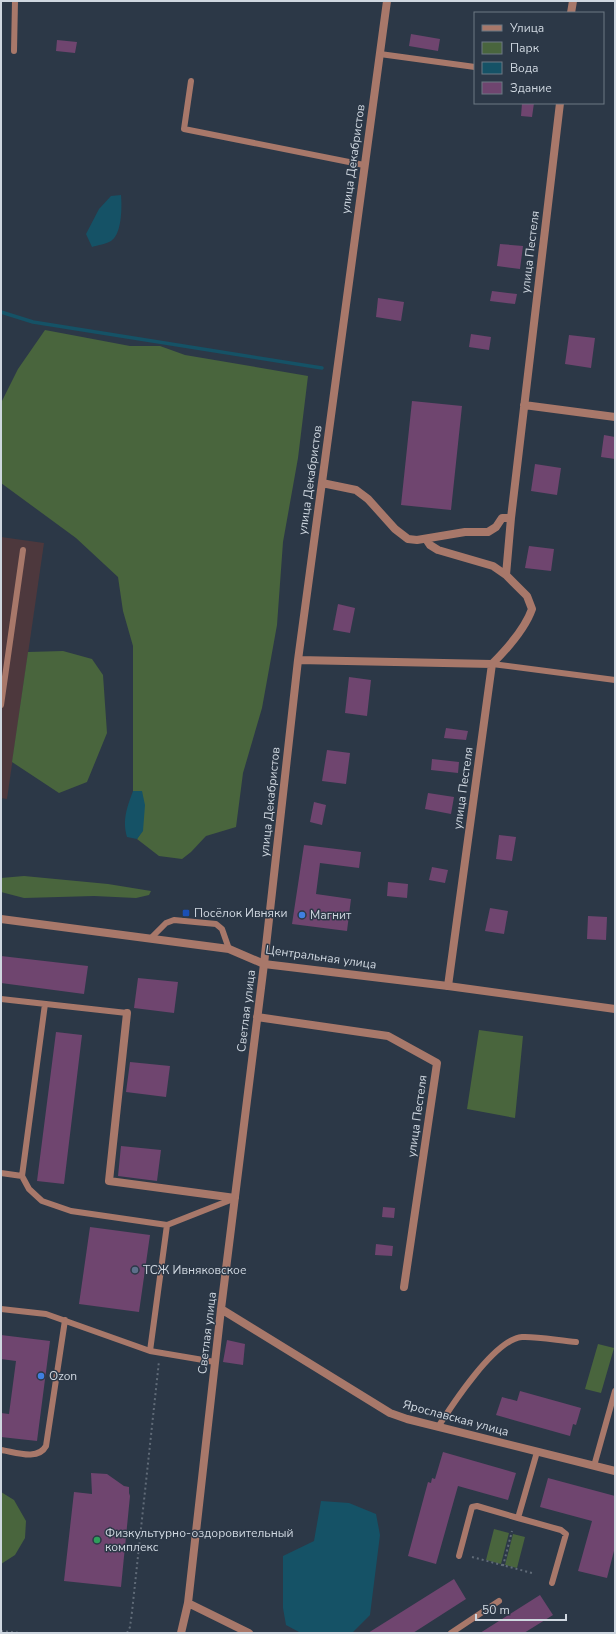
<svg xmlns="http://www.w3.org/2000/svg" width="616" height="1634" viewBox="0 0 616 1634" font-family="'Nunito Sans',sans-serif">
<rect width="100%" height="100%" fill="#2c3847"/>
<!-- industrial -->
<path fill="#4d383d" d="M1 537 44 543 7 799 1 798Z"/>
<!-- green -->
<path fill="#49653d" d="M45 330 130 346H160L185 355 308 376 298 458 283 542 277 625 262 708 243 773 236 827 206 836 191 852 182 859 159 856 137 839 143 830 142 792 133 791V646L123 611 118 577 76 538 1 483V403L18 369Z
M63 651 92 659 103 675 107 733 87 782 59 793 12 762 28 652Z
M24 876 108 884 151 891 149 895 136 898 94 896 24 898 1 892V878Z
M479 1030 523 1036 515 1118 467 1109Z
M598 1344 614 1348 601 1393 585 1389Z
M1 1492 14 1500 26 1521 25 1538 15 1555 1 1564Z
M494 1529 509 1533 501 1564 486 1560Z
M513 1534 525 1537 517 1568 505 1565Z"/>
<!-- water -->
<path fill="#155266" d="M121 195C122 207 122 234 111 241 106 244 98 245 92 247L86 234 99 209 111 196Z
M133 791H142L145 805 143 831 137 839 127 837C122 821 127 807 133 791Z
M321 1501 349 1503 376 1514 380 1535 370 1615 352 1633 299 1632 286 1625 283 1608V1556L314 1541Z"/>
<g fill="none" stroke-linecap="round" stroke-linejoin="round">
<!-- stream -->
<path stroke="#155266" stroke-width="3.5" d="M1 312 33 322 322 368"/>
</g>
<!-- building -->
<path fill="#6f456f" d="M411 34 440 39 438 51 409 46Z
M57 40 77 42 75 53 56 51Z
M522 103H534L532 117 521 116Z
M500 244 523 246 520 269 497 266Z
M492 291 517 294 515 304 490 301Z
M378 298 404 302 401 321 376 317Z
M471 334 491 337 489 350 469 347Z
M569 335 595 338 591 368 565 364Z
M412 401 462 406 451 510 401 505Z
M604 435 615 437V459L601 457Z
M535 464 561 468 557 495 531 491Z
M529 546 554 549 551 571 525 568Z
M338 604 355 608 350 633 333 630Z
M349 677 371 680 367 716 345 713Z
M446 728 468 731 466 740 444 738Z
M327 750 350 753 346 784 322 781Z
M432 759 459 762 458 773 431 770Z
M428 793 454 797 451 814 425 809Z
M314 802 326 805 322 825 310 822Z
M499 835 516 837 512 861 496 859Z
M304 845 361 852 359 868 320 863 316 894 351 899 347 931 292 924Z
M432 867 448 870 445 883 429 880Z
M388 882 408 884 407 898 387 896Z
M490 908 508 911 504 934 485 931Z
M588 916 607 917 606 940 587 939Z
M1 956 88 966 84 994 1 983Z
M138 978 178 982 174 1013 134 1008Z
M56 1032 82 1035 64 1184 37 1181Z
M130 1062 170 1066 166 1097 126 1092Z
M121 1146 161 1150 157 1181 118 1176Z
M383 1207 395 1208 394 1218 382 1217Z
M90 1227 150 1235 139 1312 79 1304Z
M376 1244 393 1246 392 1256 375 1255Z
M1 1335 50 1341 37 1441 1 1437V1413L9 1414 16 1361 1 1359Z
M227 1340 245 1344 243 1365 223 1362Z
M520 1391 581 1408 576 1425 573 1424 570 1436 496 1415 502 1397 517 1401Z
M443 1452 516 1473 508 1500 458 1486 436 1564 408 1556 428 1482 431 1483 432 1478 435 1479Z
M91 1473 107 1474 124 1486 129 1487V1493L130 1496 121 1587 64 1581 74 1492 92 1494Z
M548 1478 615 1496V1547L607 1578 578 1571 592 1521 540 1507Z
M454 1579 466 1599 413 1633H368Z
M540 1595 553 1615 524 1633H480Z"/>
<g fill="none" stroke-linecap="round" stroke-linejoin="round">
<!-- path -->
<path stroke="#606b78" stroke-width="2" stroke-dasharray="2 3" stroke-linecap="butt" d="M472 1557 532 1573
M503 1566 512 1531
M1 1631 20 1633
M127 1633 130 1627 132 1612 159 1361"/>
<!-- service -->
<path stroke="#a8786a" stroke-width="6" d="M14 51 15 1
M380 54 475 67
M191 81 184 129 364 165
M492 664 615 680
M1 705 23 550
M151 938 166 923 174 920 216 924 222 929 229 949
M1 999 127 1013
M1 1173 22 1176 45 1004
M22 1176 29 1189 42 1201 71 1211 167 1225 233 1199
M1 1309 46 1314 150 1351 215 1362
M150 1351 167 1225
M438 1427C452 1405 495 1339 522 1337 536 1336 561 1341 576 1342
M1 1450C15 1452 38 1461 46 1446L65 1320
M594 1466 615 1391
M518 1518 561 1530 566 1534 552 1583
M459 1556 472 1507 477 1506 518 1518 537 1452
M451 1633 499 1601"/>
<!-- minor -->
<path stroke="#a8786a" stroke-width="8" d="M571 13 573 1
M524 405 615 417
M322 483 356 490 368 499 395 529 408 539 417 540 465 532H488L496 527 502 518H511L560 103
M426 539 430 545 438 550 493 566 506 575
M298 660 492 664C507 649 525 629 532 609L527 596 506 575 511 518
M448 986 492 664
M127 1013 109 1181 235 1198
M257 1017 388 1036 437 1063 404 1287
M221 1309 390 1413 407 1419 615 1471
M188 1603 249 1633
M181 1633 188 1603 221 1309 264 964 298 660 387 1"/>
<!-- tertiary -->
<path stroke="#a8786a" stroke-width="8" d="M1 919 229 949 264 964 448 986 615 1009"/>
</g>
<!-- markers -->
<rect fill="#1a4fb4" stroke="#2c3847" stroke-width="1.5" x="182" y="909" width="8" height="8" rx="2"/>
<g fill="#3f7fe0" stroke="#2c3847" stroke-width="1.5">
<circle cx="302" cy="915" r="4"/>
<circle cx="41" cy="1376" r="4"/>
</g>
<circle fill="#5c6f8a" stroke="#2c3847" stroke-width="1.5" cx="135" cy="1270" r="4"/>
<circle fill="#2e9e5b" stroke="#2c3847" stroke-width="1.5" cx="97" cy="1540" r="4"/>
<g text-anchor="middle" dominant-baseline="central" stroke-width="3" stroke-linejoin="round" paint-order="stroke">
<!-- street labels -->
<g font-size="12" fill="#cfd7e0" stroke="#2c3847">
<text transform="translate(353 159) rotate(-82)">улица Декабристов</text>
<text transform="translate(530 252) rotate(-83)">улица Пестеля</text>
<text transform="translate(310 480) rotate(-82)">улица Декабристов</text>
<text transform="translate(463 788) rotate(-82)">улица Пестеля</text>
<text transform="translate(270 802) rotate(-84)">улица Декабристов</text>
<text transform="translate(321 957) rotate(8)">Центральная улица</text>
<text transform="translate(246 1011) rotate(-83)">Светлая улица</text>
<text transform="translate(417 1116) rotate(-82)">улица Пестеля</text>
<text transform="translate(207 1333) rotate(-83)">Светлая улица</text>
<text transform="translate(456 1418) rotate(15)">Ярославская улица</text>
</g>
<!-- poi labels -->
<g font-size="12" fill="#cfd7e0" stroke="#2c3847" text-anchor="start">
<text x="194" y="913">Посёлок Ивняки</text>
<text x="310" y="915">Магнит</text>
<text x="143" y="1270">ТСЖ Ивняковское</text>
<text x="49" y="1376">Ozon</text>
<text x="105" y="1533">Физкультурно-оздоровительный<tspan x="105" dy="14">комплекс</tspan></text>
</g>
</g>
<!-- border -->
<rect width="616" height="1634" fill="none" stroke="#cfd7e0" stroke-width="4"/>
<!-- legend -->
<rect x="474" y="12" width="130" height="92" fill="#2c3847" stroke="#6d7884"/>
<rect x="482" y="25" width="20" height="6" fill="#a8786a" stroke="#6d7884"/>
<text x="510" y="32" font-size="12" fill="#cfd7e0">Улица</text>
<rect x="482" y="42" width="20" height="12" fill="#49653d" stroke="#6d7884"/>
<text x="510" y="52" font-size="12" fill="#cfd7e0">Парк</text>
<rect x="482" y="62" width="20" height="12" fill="#155266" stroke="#6d7884"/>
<text x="510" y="72" font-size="12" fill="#cfd7e0">Вода</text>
<rect x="482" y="82" width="20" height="12" fill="#6f456f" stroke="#6d7884"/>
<text x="510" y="92" font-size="12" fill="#cfd7e0">Здание</text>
<!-- scale -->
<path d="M476 1614v6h90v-6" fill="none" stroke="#cfd7e0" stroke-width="2"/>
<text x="482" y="1614" font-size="12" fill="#cfd7e0" stroke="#2c3847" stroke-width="3" paint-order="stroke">50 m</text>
</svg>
